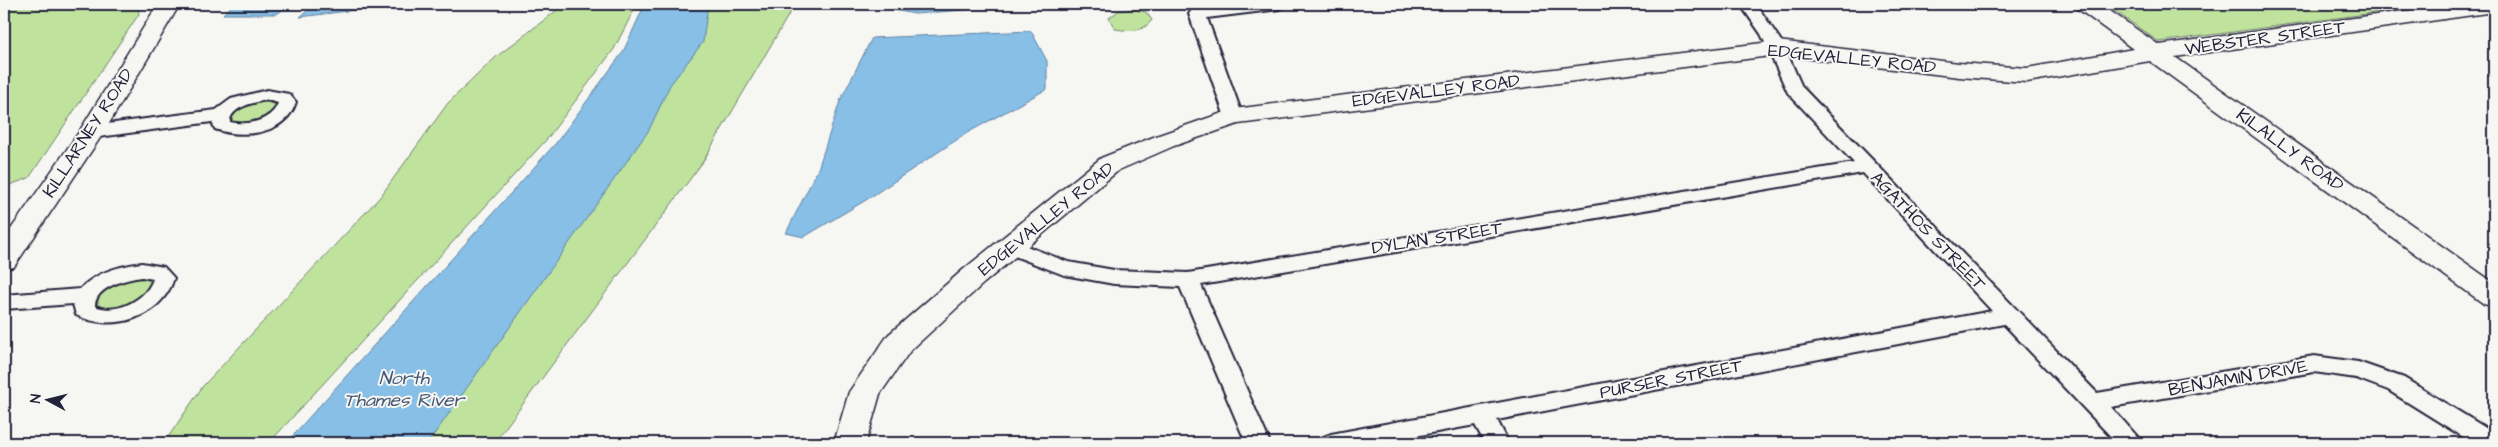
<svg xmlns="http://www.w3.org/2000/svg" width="2498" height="447" viewBox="0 0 2498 447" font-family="'Architects Daughter',sans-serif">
<rect width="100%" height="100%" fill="#f6f6f2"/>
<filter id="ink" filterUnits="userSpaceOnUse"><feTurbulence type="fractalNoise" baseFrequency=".02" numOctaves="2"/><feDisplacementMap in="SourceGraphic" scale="10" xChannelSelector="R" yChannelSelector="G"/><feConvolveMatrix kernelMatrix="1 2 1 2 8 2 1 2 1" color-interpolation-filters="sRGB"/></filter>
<g filter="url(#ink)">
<!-- green -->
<path fill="#bfe39d" stroke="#70826c" d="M4 4H142L138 10 139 14 29 178 4 187Z
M565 4H637L614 49 547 139 269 443H164L203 386 380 197 448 103 496 57Z
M707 4H795L702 163 494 443H424Z
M2105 4H2440L2159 42Z
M1133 9 1146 12 1152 20C1142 33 1130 31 1115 29L1109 18 1118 11Z
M260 101 275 104 276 107C269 121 246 128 232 121L230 118C237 106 248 104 260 101Z
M142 277 151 282 152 286C141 300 117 317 98 305V297C109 282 125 279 142 277Z"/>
<!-- water -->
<path fill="#87bfe6" stroke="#5f80a2" d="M234 4H290L277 14H223Z
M315 4H388L387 6 300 17Z
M645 4H708L703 42 670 85 649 130 428 443H286L556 143 623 52Z
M885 4H1013L1011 6 915 14 883 8Z
M1031 31 1047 61V89L967 133 866 200 804 237 786 233 818 169 840 101 872 38Z"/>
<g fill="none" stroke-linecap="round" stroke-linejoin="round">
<defs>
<path id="street" d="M1241 4H1287L1279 9 1207 18 1243 117 1240 121H1228L1225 117 1189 14 1191 11 1197 9Z
M1740 4H1756L1783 44 1802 87 2097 393 2314 356 2358 362 2404 378 2494 433V443H2473L2388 390 2356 378 2314 372 2111 407 2143 443H2117L2004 324 1497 420 1509 443H1485L1475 425 1377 443H1319L1323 437 1331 434 1992 311 1863 173 1201 285 1270 443H1246L1180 287 1114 284 1064 275 1004 252 1001 247 1004 242 1011 240 1068 262 1114 270 1188 273 1854 163 1788 93 1761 34Z
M267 90 289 94 296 102C286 135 242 139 215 129L212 122 91 138 84 136 82 132 84 128 91 126 216 110 231 99ZM267 100 278 103C272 121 247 126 230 122 230 107 255 102 267 100Z
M142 263 164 267 174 278C162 318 112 333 76 315L73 304 4 309V295L80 289C96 272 120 266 142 263ZM142 277 153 279C146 300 116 315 95 306 95 287 126 279 142 277Z"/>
<path id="secondary" d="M158 4H180L104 132 14 267 4 269V239L79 132Z
M2075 4H2100L2159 45 2455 4H2494V12L2175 57 2494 283V307L2484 304 2150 61 2027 82 1959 77 1778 55 1238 124 1174 146 1119 170 984 283 910 351 880 394 866 443H834L849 392 888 335 964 269 1101 158 1156 136 1234 109 1778 41 1959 63 2027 68 2133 49 2078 9Z"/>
</defs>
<!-- street casing -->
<use href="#street" stroke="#22223b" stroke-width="4"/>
<!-- secondary casing -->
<use href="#secondary" stroke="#22223b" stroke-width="3"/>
<!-- street -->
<use href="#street" fill="#f6f6f2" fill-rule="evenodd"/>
<!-- secondary -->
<use href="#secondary" fill="#f6f6f2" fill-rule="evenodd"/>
</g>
</g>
<g text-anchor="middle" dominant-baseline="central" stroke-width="4" stroke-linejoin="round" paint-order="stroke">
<!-- street labels -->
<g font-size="18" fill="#22223b" stroke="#f6f6f2">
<text transform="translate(2265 38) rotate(-8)">WEBSTER STREET</text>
<text transform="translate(1852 59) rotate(6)">EDGEVALLEY ROAD</text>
<text transform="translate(1436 91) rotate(-7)">EDGEVALLEY ROAD</text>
<text transform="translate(88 133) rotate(-57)">KILLARNEY ROAD</text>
<text transform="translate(2290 150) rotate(36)">KILALLY ROAD</text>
<text transform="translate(1046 219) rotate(-39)">EDGEVALLEY ROAD</text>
<text transform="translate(1928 231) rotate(46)">AGATHOS STREET</text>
<text transform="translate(1437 238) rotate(-9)">DYLAN STREET</text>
<text transform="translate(2238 378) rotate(-10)">BENJAMIN DRIVE</text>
<text transform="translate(1671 379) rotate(-11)">PURSER STREET</text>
</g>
<!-- water labels -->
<g font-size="19" font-style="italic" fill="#455977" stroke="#f6f6f2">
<text x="404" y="378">North<tspan x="404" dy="22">Thames River</tspan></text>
</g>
</g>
<!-- margin -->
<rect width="2498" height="447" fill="none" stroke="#f6f6f2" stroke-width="20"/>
<rect x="10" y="10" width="2478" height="427" fill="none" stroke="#22223b" stroke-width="2" filter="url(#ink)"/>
<!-- north arrow -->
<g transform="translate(48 400) rotate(277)" stroke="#f6f6f2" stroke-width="4" paint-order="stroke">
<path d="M0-4L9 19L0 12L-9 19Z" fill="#22223b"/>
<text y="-8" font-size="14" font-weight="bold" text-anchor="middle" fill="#22223b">N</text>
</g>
</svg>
